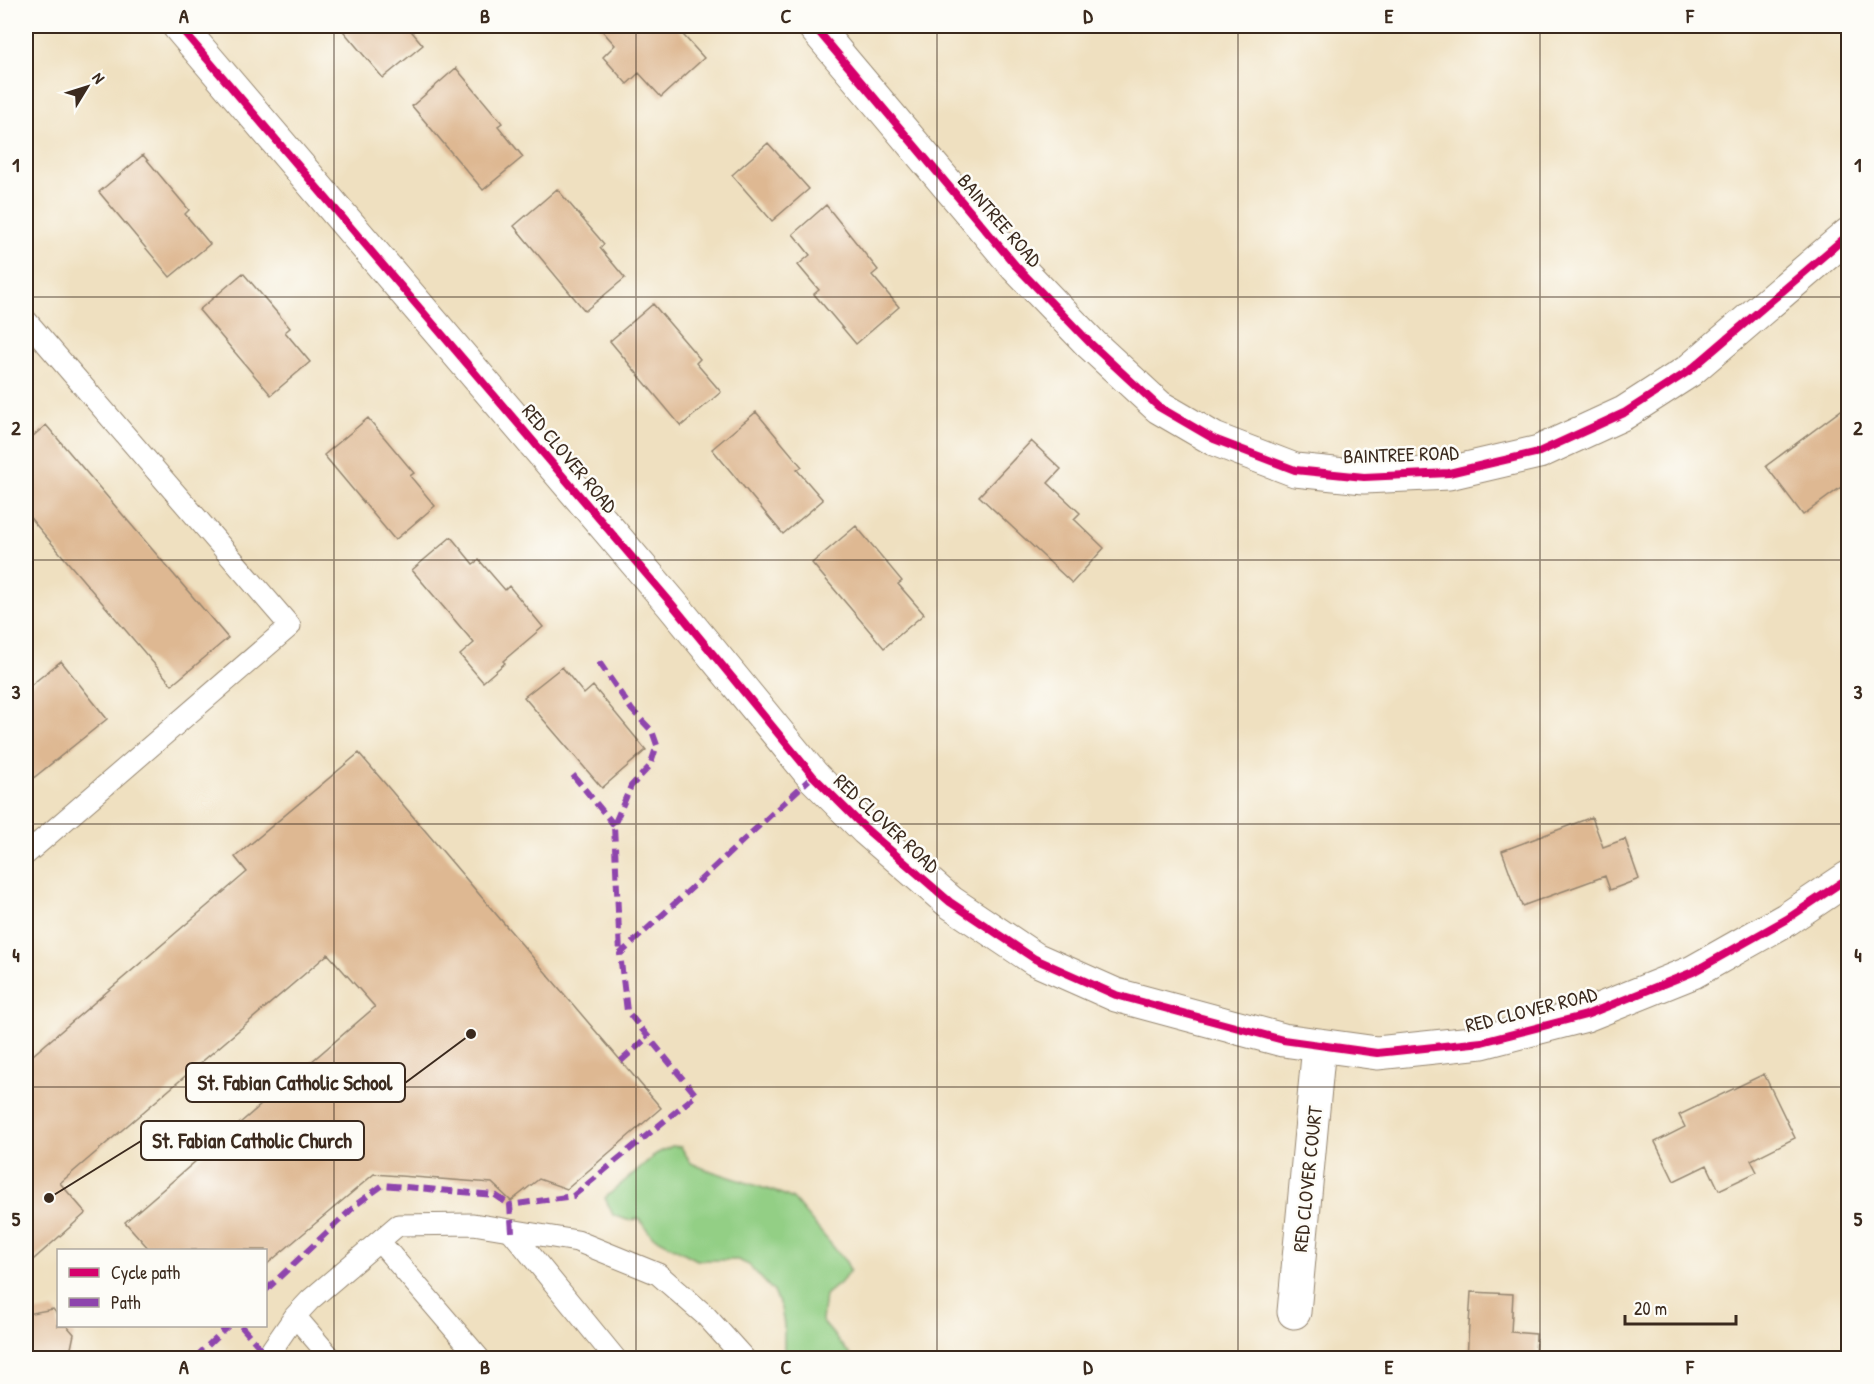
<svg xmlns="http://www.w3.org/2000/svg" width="1874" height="1384" viewBox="0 0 1874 1384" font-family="'Patrick Hand',sans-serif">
<rect width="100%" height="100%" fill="#fdfcf7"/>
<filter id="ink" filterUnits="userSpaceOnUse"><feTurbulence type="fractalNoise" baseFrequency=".0167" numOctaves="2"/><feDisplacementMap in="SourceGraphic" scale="12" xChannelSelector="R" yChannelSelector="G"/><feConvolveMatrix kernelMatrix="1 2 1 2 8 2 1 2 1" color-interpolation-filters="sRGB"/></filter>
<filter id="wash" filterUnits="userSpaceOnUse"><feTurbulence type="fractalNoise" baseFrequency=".008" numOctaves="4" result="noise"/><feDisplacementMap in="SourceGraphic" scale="24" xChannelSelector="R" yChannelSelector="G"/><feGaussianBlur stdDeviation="1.35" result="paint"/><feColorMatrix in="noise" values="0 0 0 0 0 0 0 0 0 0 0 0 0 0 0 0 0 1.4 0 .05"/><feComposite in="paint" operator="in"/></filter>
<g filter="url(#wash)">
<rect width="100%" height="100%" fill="#efe0c0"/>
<!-- green -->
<path fill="#93cf85" stroke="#677c52" stroke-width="1.5" d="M672 1146 681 1147 691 1163 705 1169 782 1194 793 1199 846 1262 850 1270 843 1280 825 1295 822 1321 852 1357 856 1358H788L784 1348V1325L781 1308 774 1292 749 1265 738 1260H697L652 1236 639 1219 627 1220 613 1215 605 1198 656 1154Z"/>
<g id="blocks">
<!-- building -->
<path fill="#deb892" d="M339 26H407L423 45 383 78Z
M598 26H675L704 58 661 97 639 73 627 84 603 57 615 45Z
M456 68 502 123 498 126 523 157 483 190 412 106Z
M768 143 809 189 772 221 732 175Z
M143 155 189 210 185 214 210 244 170 277 99 192Z
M557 189 604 244 600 248 625 278 585 311 514 226Z
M826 205 878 270 872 275 899 307 856 344 814 294 819 290 798 265 810 255 793 234Z
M243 273 290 328 285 332 310 362 271 395 199 310Z
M653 304 700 359 696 363 721 392 681 426 610 341Z
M1848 405V482L1803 515 1766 466Z
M756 412 802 467 797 470 823 500 783 534 712 449Z
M368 418 414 473 410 476 435 506 395 540 324 455Z
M46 425 228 638 172 685 26 513V442Z
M1031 441 1061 469 1048 483 1080 513 1074 519 1104 548 1072 583 979 496Z
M856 526 902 581 898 584 924 614 884 648 812 563Z
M451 537 473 564 479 560 505 590 509 586 543 627 503 661 505 663 483 682 460 655 474 643 412 570Z
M61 661 107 719 26 784V689Z
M562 667 584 694 593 686 646 750 602 788 524 697Z
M359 753 661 1108 567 1189 539 1179 511 1201 492 1183 374 1174 266 1265V1250H150L125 1222 375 1007 328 954 60 1183 86 1213 26 1266V1061L247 872 235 857Z
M1592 817 1603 847 1625 839 1639 879 1610 890 1605 876 1522 906 1502 851Z
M1764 1074 1795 1138 1751 1160 1757 1172 1719 1190 1707 1165 1674 1181 1655 1142 1685 1127 1679 1115Z
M1471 1292 1513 1294 1511 1332 1536 1334 1535 1358H1467Z
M53 1309 58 1315V1326H67L74 1334 69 1358H26V1314Z"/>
</g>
</g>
<g filter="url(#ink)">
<use href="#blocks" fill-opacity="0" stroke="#95856f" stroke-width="1.5"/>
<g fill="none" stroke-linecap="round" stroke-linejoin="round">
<defs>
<path id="service" d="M26 320 290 626 26 854
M512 1232 615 1358
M379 1241 479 1358
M295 1316 331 1358
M266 1358 295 1316 310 1300 398 1225 473 1224 577 1241 658 1274 706 1316 744 1358"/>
<path id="minor" d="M179 26 671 603 813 776 866 829 950 902 1035 959 1116 995 1283 1040 1377 1053 1482 1042 1586 1015 1693 972 1787 919 1848 878
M814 26 1016 266 1091 344 1159 407 1214 439 1295 470 1364 477 1449 473 1539 452 1624 413 1689 371 1848 235
M1294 1312 1319 1045"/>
</defs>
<!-- service casing -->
<use href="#service" stroke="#95856f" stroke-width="23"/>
<!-- minor casing -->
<use href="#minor" stroke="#95856f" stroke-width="35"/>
<!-- service -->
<use href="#service" stroke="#fff" stroke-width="21"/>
<!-- minor -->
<use href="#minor" stroke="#fff" stroke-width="33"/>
<!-- quiet -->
<path stroke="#8e44ad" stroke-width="6" stroke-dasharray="12 6" stroke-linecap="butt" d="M599 662 632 710 652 731 657 745 650 766 631 786 614 825 620 954
M573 775 614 825
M621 1061 648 1037
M512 1232 510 1205 573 1196 696 1095 627 1011 620 954 813 776
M266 1290 357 1204 383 1185 495 1195 510 1205
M241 1326 269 1358
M195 1358 228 1326"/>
<defs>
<path id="cycleway" d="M179 26 671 603 813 776 866 829 950 902 1035 959 1116 995 1283 1040 1377 1053 1482 1042 1586 1015 1693 972 1787 919 1848 878
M814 26 1016 266 1091 344 1159 407 1214 439 1295 470 1364 477 1449 473 1539 452 1624 413 1689 371 1848 235"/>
</defs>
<!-- cycleway casing -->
<use href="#cycleway" stroke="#fdfcf7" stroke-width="11"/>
<!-- cycleway -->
<use href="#cycleway" stroke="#d6006c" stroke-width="8"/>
</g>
</g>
<!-- grid -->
<path fill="none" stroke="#3b2a1e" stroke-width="1.5" stroke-opacity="0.55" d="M334 26V1358M636 26V1358M937 26V1358M1238 26V1358M1540 26V1358M26 297H1848M26 560H1848M26 824H1848M26 1087H1848"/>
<g text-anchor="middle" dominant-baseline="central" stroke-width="5" stroke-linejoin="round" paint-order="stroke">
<!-- street labels -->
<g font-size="20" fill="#3b2a1e" stroke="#fdfcf7">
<text transform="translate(1000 220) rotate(49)">BAINTREE ROAD</text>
<text transform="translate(1401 454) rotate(-2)">BAINTREE ROAD</text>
<text transform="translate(570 458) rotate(50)">RED CLOVER ROAD</text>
<text transform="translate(887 823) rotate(43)">RED CLOVER ROAD</text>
<text transform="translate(1531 1009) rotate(-14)">RED CLOVER ROAD</text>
<text transform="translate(1307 1179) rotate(-84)">RED CLOVER COURT</text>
</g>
</g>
<!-- callouts -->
<path fill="none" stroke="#3b2a1e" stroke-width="2" d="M471 1034L405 1083M49 1198L141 1141"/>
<g fill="#3b2a1e" stroke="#fdfcf7" stroke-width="2">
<circle cx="471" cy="1034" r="6"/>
<circle cx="49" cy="1198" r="6"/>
</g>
<g fill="#fdfcf7" stroke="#3b2a1e" stroke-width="2">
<rect x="186" y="1063" width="219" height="39" rx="6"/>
<rect x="141" y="1121" width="223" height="39" rx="6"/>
</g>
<g font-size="21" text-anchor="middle" font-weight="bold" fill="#3b2a1e">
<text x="295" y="1090">St. Fabian Catholic School</text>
<text x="252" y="1148">St. Fabian Catholic Church</text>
</g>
<!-- margin -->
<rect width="1874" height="1384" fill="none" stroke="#fdfcf7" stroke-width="66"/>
<!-- legend -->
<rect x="57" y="1249" width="210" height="78" fill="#fdfcf7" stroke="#afa8a0" stroke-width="1.5"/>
<rect x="69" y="1268" width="30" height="9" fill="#d6006c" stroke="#afa8a0" stroke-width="1.5"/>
<text x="111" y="1279" font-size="18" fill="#3b2a1e">Cycle path</text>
<rect x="69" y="1298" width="30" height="9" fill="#8e44ad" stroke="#afa8a0" stroke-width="1.5"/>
<text x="111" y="1309" font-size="18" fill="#3b2a1e">Path</text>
<!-- north arrow -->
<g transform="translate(87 87) rotate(52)" stroke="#fdfcf7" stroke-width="4.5" paint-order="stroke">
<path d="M0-4.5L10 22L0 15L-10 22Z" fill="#3b2a1e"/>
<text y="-9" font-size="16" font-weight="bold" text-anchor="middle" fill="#3b2a1e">N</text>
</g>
<!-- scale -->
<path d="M1625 1315v9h111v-9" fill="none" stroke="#3b2a1e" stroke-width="3"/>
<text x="1634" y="1315" font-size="18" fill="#3b2a1e" stroke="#fdfcf7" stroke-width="4.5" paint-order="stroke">20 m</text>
<rect x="33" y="33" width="1808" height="1318" fill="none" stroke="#3b2a1e" stroke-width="2"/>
<g font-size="20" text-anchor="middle" font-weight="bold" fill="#3b2a1e">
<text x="184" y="23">A</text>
<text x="485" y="23">B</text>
<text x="786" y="23">C</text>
<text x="1088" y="23">D</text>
<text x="1389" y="23">E</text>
<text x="1690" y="23">F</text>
<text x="16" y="172">1</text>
<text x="1858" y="172">1</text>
<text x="16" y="435">2</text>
<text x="1858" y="435">2</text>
<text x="16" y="699">3</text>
<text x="1858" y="699">3</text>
<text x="16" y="962">4</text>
<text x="1858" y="962">4</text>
<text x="16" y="1226">5</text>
<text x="1858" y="1226">5</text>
<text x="184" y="1374">A</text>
<text x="485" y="1374">B</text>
<text x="786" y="1374">C</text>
<text x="1088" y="1374">D</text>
<text x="1389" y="1374">E</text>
<text x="1690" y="1374">F</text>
</g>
</svg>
